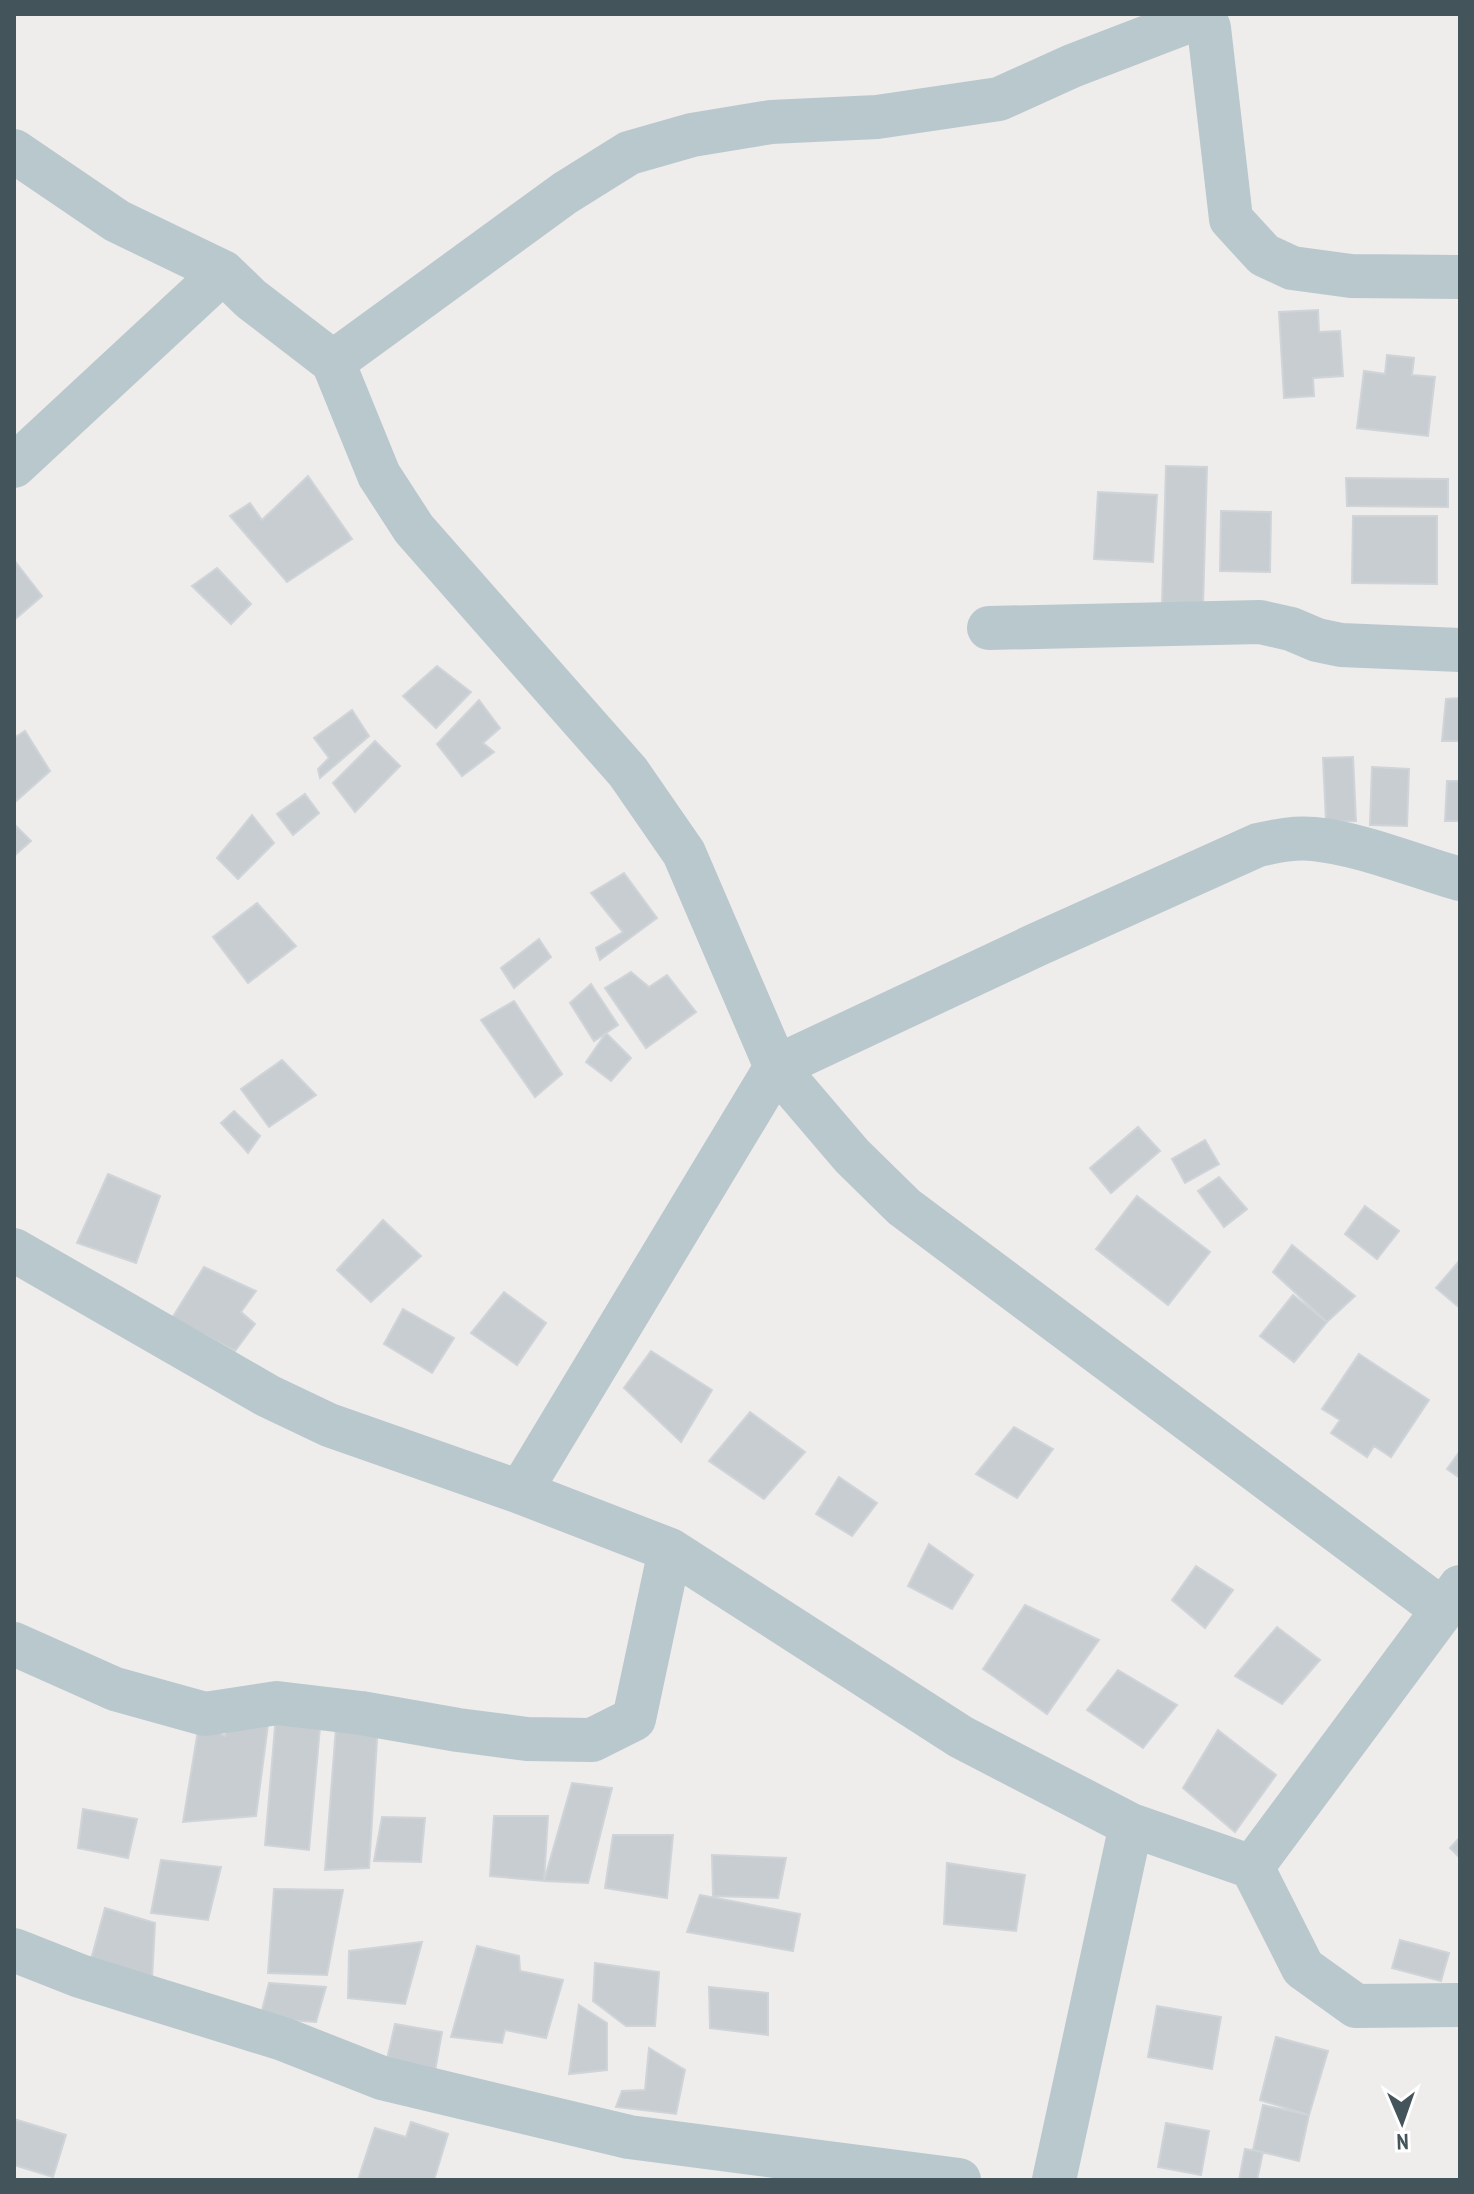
<svg xmlns="http://www.w3.org/2000/svg" width="1474" height="2194" viewBox="0 0 1474 2194" font-family="'PT Sans Narrow',sans-serif">
<rect width="100%" height="100%" fill="#efecec"/>
<!-- building -->
<path fill="#c8cdd2" stroke="#cfd4d8" stroke-width="2" d="M1318 310 1319 332 1340 331 1343 376 1313 378 1314 396 1284 398 1279 312Z
M1387 355 1414 358 1412 375 1435 377 1428 436 1357 428 1364 371 1385 374Z
M1166 466 1207 467 1203 605 1162 604Z
M308 476 352 539 287 582 230 516 250 503 262 520Z
M1346 478 1448 479V507L1347 506Z
M1098 492 1157 495 1153 562 1094 559Z
M1221 511 1271 512 1270 572 1220 571Z
M1353 516H1437V584L1352 583Z
M14 560 42 596 14 620Z
M217 568 251 604 231 624 192 586Z
M437 666 471 692 436 728 403 696Z
M1460 698V741H1442L1446 699Z
M479 700 500 728 483 743 494 752 462 776 437 744Z
M352 710 369 736 320 778 318 769 329 758 314 738Z
M25 731 50 771 14 803V738Z
M375 741 400 766 355 812 333 783Z
M1353 757 1356 821 1326 822 1323 758Z
M1372 767 1409 769 1407 826 1370 825Z
M1447 781H1460V821H1445Z
M305 794 319 813 293 835 277 814Z
M252 815 274 843 238 879 217 858Z
M14 824 31 841 14 856Z
M624 873 657 918 600 960 596 948 623 932 591 893Z
M257 903 296 946 248 983 213 937Z
M539 939 551 957 514 988 501 968Z
M631 972 649 987 667 975 696 1012 646 1048 605 988Z
M591 984 618 1025 594 1041 570 1003Z
M514 1001 562 1074 535 1097 481 1020Z
M606 1033 631 1058 611 1081 586 1062Z
M282 1060 316 1095 269 1127 241 1089Z
M234 1111 260 1136 248 1153 221 1123Z
M1138 1127 1160 1151 1111 1193 1090 1168Z
M1205 1140 1219 1164 1185 1183 1172 1159Z
M108 1174 160 1196 136 1263 77 1243Z
M1219 1177 1247 1209 1224 1227 1198 1191Z
M1137 1196 1210 1252 1168 1305 1096 1249Z
M1365 1206 1399 1231 1377 1259 1345 1234Z
M383 1220 421 1256 371 1302 337 1270Z
M1292 1245 1355 1296 1327 1322 1273 1272Z
M1460 1260V1308L1436 1288Z
M204 1267 256 1291 241 1312 255 1324 235 1351 172 1318Z
M504 1292 546 1323 517 1365 471 1333Z
M1293 1295 1327 1322 1294 1362 1260 1336Z
M403 1309 454 1338 432 1373 384 1344Z
M651 1351 712 1390 681 1442 624 1388Z
M1359 1354 1429 1400 1391 1457 1374 1446 1367 1457 1331 1433 1340 1420 1322 1409Z
M750 1412 805 1452 764 1499 709 1461Z
M1014 1427 1053 1449 1017 1498 976 1474Z
M1460 1451V1478L1447 1469Z
M839 1477 877 1503 852 1536 816 1514Z
M929 1544 973 1575 952 1609 908 1586Z
M1196 1566 1233 1590 1205 1628 1172 1600Z
M1025 1605 1099 1640 1047 1714 983 1669Z
M1277 1627 1320 1660 1282 1704 1235 1676Z
M1118 1670 1177 1705 1143 1748 1087 1710Z
M277 1703 321 1716 309 1850 265 1845Z
M230 1722 268 1725 256 1816 183 1822 199 1724 225 1736Z
M378 1724 369 1868 325 1870 336 1727Z
M1218 1730 1276 1775 1235 1832 1183 1788Z
M572 1783 612 1788 588 1883 544 1881Z
M83 1809 137 1819 128 1858 78 1848Z
M494 1816H548L544 1881 490 1876Z
M382 1817 425 1818 421 1862 374 1861Z
M613 1835H673L667 1898 605 1888Z
M1460 1837V1858L1450 1848Z
M712 1855 786 1858 778 1898 713 1896Z
M161 1860 221 1867 208 1920 151 1913Z
M947 1863 1025 1875 1016 1931 944 1924Z
M274 1889 343 1890 327 1975 268 1973Z
M700 1895 800 1914 793 1951 687 1932Z
M105 1908 155 1923 152 1979 89 1967Z
M1400 1940 1449 1953 1441 1981 1392 1968Z
M422 1942 405 2004 348 1998 349 1951Z
M477 1946 519 1956 520 1971 563 1980 546 2038 505 2030 502 2043 451 2037Z
M595 1963 659 1972 655 2026H626L593 2001Z
M269 1983 326 1987 316 2022 260 2018Z
M709 1987 768 1993V2035L710 2028Z
M579 2005 607 2023V2070L569 2074Z
M1157 2006 1221 2017 1212 2069 1148 2057Z
M395 2024 442 2032 435 2071 386 2064Z
M1276 2037 1328 2051 1309 2115 1260 2100Z
M649 2048 685 2070 676 2114 616 2107 622 2091 645 2090Z
M1263 2105 1309 2115 1299 2161 1253 2150Z
M14 2119 66 2135 53 2177 14 2165Z
M411 2122 448 2134 434 2180H358L375 2128 406 2137Z
M1166 2123 1209 2131 1201 2175 1158 2167Z
M1245 2149 1263 2152 1257 2180H1239Z"/>
<g fill="none" stroke-linecap="round" stroke-linejoin="round">
<!-- minor -->
<path stroke="#b9c8cd" stroke-width="44" d="M14 151 117 221 223 272 251 299 333 362 379 475 414 529 628 772 684 853 776 1067 852 1156 904 1207 1443 1610
M333 362 565 193 629 153 692 135 771 122 877 117 999 99 1072 66 1197 18 1206 21 1209 28 1231 219 1264 255 1292 268 1351 276 1460 277
M14 466 223 272
M989 628 1260 622 1291 629 1317 640 1341 645 1460 650
M14 1250 268 1396 329 1425 520 1492 670 1550 961 1737 1131 1825 1252 1867 1303 1968 1356 2006 1460 2005
M520 1492 776 1067 1036 945 1258 845C1276 841 1295 837 1314 839 1362 844 1414 866 1460 879
M14 1644 115 1689 205 1714 277 1703 361 1713 458 1730 527 1739 592 1740 634 1719 670 1550
M1252 1867 1460 1587
M14 1950 80 1976 283 2039 382 2078 629 2137 959 2180
M1054 2180 1131 1825"/>
</g>
<!-- border -->
<rect width="1474" height="2194" fill="none" stroke="#43545b" stroke-width="32"/>
<!-- north arrow -->
<g transform="translate(1402 2122) rotate(178)" stroke="#ffffff" stroke-width="6" paint-order="stroke">
<path d="M0-6L14 30L0 20L-14 30Z" fill="#43545b"/>
<text y="-12" font-size="22" font-weight="bold" text-anchor="middle" fill="#43545b">N</text>
</g>
</svg>
